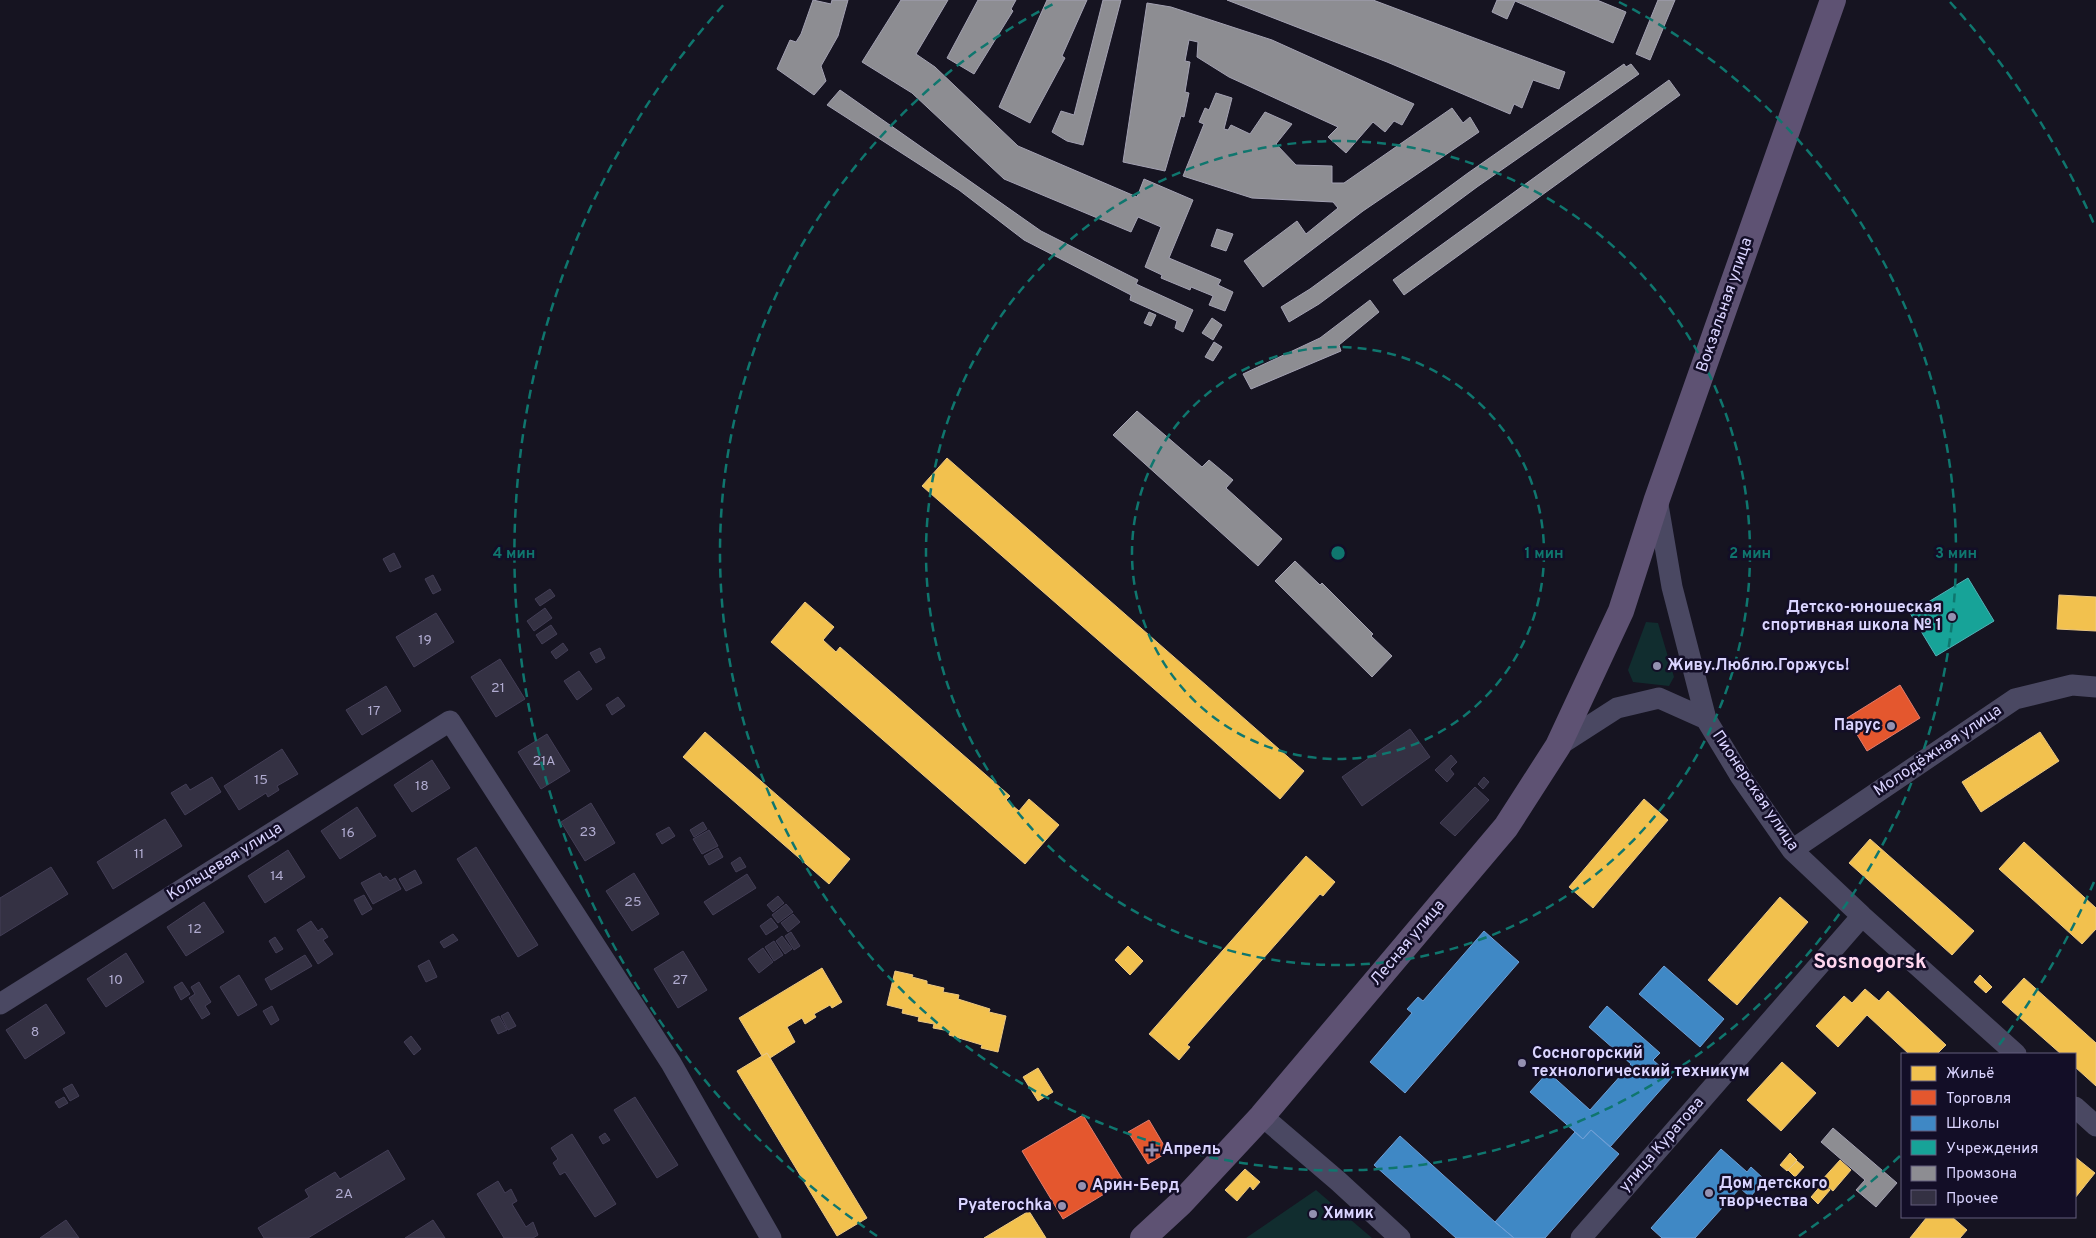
<svg xmlns="http://www.w3.org/2000/svg" width="2096" height="1238" viewBox="0 0 2096 1238" font-family="Overpass,sans-serif">
<rect width="100%" height="100%" fill="#161421"/>
<!-- green -->
<path fill="#112d2f" d="M1646 622 1658 623 1674 677 1669 686 1633 682 1628 670Z
M1316 1190 1372 1238H1246Z"/>
<!-- homes -->
<path fill="#f2c14e" stroke="#ebc783" d="M947 458 1304 771 1280 799 922 486Z
M2059 595 2096 597V631L2057 629Z
M805 602 834 627 823 640 836 652 840 647 1010 796 1006 800 1019 811 1029 799 1059 825 1025 864 771 642Z
M705 732 850 859 829 884 683 757Z
M2040 732 2059 761 1981 812 1962 782Z
M1644 799 1668 820 1593 908 1569 887Z
M1870 839 1974 931 1952 955 1849 863Z
M2024 842 2096 908V929L2082 944 1999 869Z
M1306 856 1335 882 1323 896 1320 894 1187 1045 1190 1047 1179 1060 1149 1034Z
M1780 897 1808 922 1737 1005 1708 980Z
M1128 946 1143 961 1130 975 1115 960Z
M822 968 842 1002 832 1008 830 1005 814 1014 816 1017 805 1024 802 1018 787 1027 795 1042 770 1058 767 1053 762 1056 739 1018Z
M895 971 913 975 912 977 927 981V984L944 988 943 992 959 995 958 999 990 1009 989 1012 1006 1016 998 1052 981 1048 982 1045 949 1035 950 1031 933 1028 934 1024 918 1021 919 1017 902 1013 903 1009 887 1005Z
M1980 975 1992 987 1986 993 1974 982Z
M2024 978 2096 1043V1086L2075 1067V1054H2061L2002 1002Z
M1865 989 1879 1001 1888 991 1946 1045 1937 1054H1909L1867 1015 1838 1047 1816 1026 1844 996 1852 1003Z
M767 1053 867 1218 837 1236 737 1071Z
M1782 1062 1816 1093 1781 1131 1747 1100Z
M1038 1068 1053 1092 1038 1101 1023 1077Z
M1790 1153 1797 1160 1787 1171 1780 1165Z
M2075 1157 2095 1173 2075 1198Z
M1840 1160 1851 1170 1833 1191 1821 1181Z
M1797 1161 1804 1167 1795 1177 1788 1170Z
M1245 1169 1260 1182 1253 1190 1250 1186 1237 1201 1225 1190Z
M1822 1184 1830 1190 1818 1204 1811 1197Z
M1029 1211 1046 1238H984Z
M1927 1217H1952L1967 1230 1960 1238H1910Z"/>
<!-- shops -->
<path fill="#e4572e" stroke="#e17c6d" d="M1900 685 1920 718 1867 751 1847 718Z
M1083 1115 1124 1182 1063 1219 1022 1151Z
M1149 1120 1168 1152 1148 1164 1128 1132Z"/>
<!-- schools -->
<path fill="#3f88c5" stroke="#6e9fd6" d="M1484 931 1519 962 1405 1093 1370 1062 1412 1013 1407 1009 1418 997 1423 1001Z
M1664 966 1724 1019 1700 1047 1639 994Z
M1607 1006 1660 1053 1653 1060 1672 1077 1610 1147 1591 1130 1583 1139 1530 1092 1548 1072 1590 1110 1631 1064 1589 1027Z
M1591 1130 1619 1154 1545 1238H1514L1495 1222 1575 1132 1583 1139Z
M1400 1136 1495 1222 1514 1238H1456L1374 1165Z
M1721 1149 1747 1172 1751 1167 1765 1180 1750 1197 1740 1188 1695 1238H1662L1651 1228Z"/>
<!-- public -->
<path fill="#17a398" stroke="#52b2b7" d="M1968 578 1994 621 1936 656 1910 613Z"/>
<!-- industry -->
<path fill="#8d8d92" stroke="#a4a2b3" d="M813 0 831 4 832 0H848L838 36 821 66 826 81 814 95 777 69 790 40 796 42 801 34Z
M901 0H948L916 54 935 67 1018 146 1137 197 1144 179 1193 200 1169 258 1221 280 1218 285 1233 292 1225 311 1209 305 1213 296 1191 287 1190 290 1161 278 1162 275 1145 267 1161 227 1138 217 1131 232 1004 179 912 93 862 62Z
M978 0H1016L1011 9 1013 11 974 74 947 58Z
M1047 0H1087L1062 56 1065 58 1030 123 999 107Z
M1103 0H1121L1083 145 1067 141 1052 132 1061 111 1074 115Z
M1227 0H1373L1565 72 1559 89 1533 80 1522 108 1514 104 1510 114 1387 62Z
M1497 0H1597L1626 12 1613 43 1515 1 1507 19 1492 12Z
M1658 0H1675L1650 60 1636 54Z
M1147 3 1171 7 1272 40 1414 104 1402 125 1394 121 1385 132 1373 122 1346 153 1328 137 1338 127 1229 77 1197 57 1198 42 1189 40 1185 61 1190 62 1185 92 1189 93 1184 117 1181 116 1165 171 1123 162Z
M1624 64 1626 67 1631 64 1639 74 1477 187 1319 304 1289 322 1281 307 1310 289 1468 173Z
M1669 80 1680 95 1404 295 1393 280Z
M840 90 1041 231 1138 280 1136 284 1193 310 1183 332 1175 328 1177 321 1130 300 1131 295 1024 240 959 190 827 105Z
M1216 93 1232 98 1224 129 1228 130 1231 125 1250 134 1265 112 1292 124 1276 144 1296 165 1332 166V183H1344L1452 108 1463 123 1470 117 1479 132 1363 211 1263 287 1244 261 1297 221 1306 234 1338 208 1333 202 1252 198 1183 176 1204 124 1199 122 1205 108 1209 110Z
M1217 229 1233 234 1226 251 1211 246Z
M1370 300 1379 312 1339 345 1341 351 1251 389 1243 374 1320 338Z
M1149 312 1156 315 1151 326 1144 323Z
M1212 318 1222 325 1213 340 1202 333Z
M1214 342 1222 347 1213 361 1205 357Z
M1137 411 1202 467 1209 460 1233 480 1226 488 1282 539 1258 566 1113 435Z
M1295 561 1320 585 1322 583 1373 634 1371 636 1392 656 1372 677 1275 581Z
M1833 1128 1897 1183 1876 1207 1856 1190 1865 1180 1821 1142Z"/>
<!-- building -->
<path fill="#343143" stroke="#433e56" d="M394 553 401 567 390 572 383 559Z
M433 575 441 590 433 594 425 579Z
M550 589 555 596 540 606 535 599Z
M545 608 552 618 534 631 527 621Z
M436 613 454 642 414 667 396 637Z
M551 625 557 634 542 644 536 635Z
M563 643 568 650 556 659 551 652Z
M600 648 605 658 596 663 590 653Z
M500 659 525 699 496 717 471 677Z
M579 671 592 689 577 700 564 681Z
M386 686 401 711 362 735 346 710Z
M618 697 625 706 612 715 606 705Z
M1410 729 1430 757 1362 806 1342 777Z
M547 734 570 771 541 789 518 752Z
M282 749 298 774 277 786 279 790 268 797 266 793 239 810 224 786Z
M1451 755 1457 762 1450 769 1454 774 1447 782 1435 770Z
M432 760 450 788 412 812 394 785Z
M212 777 221 792 185 815 171 793 186 784 190 790Z
M1484 777 1489 782 1483 789 1478 784Z
M1475 787 1489 800 1455 836 1440 823Z
M591 803 615 843 585 861 561 822Z
M357 807 376 836 340 859 321 831Z
M165 819 182 846 113 889 97 862Z
M703 822 707 829 694 837 690 830Z
M669 827 675 836 662 844 656 834Z
M709 830 718 846 702 854 693 839Z
M476 847 538 945 518 957 457 859Z
M718 848 723 857 709 865 704 856Z
M288 850 305 877 265 903 248 876Z
M740 857 746 867 736 872 731 863Z
M51 867 68 894 0 936V898Z
M415 870 422 883 406 891 399 879Z
M380 873 383 878 386 876 390 881 395 878 401 889 373 904 361 883Z
M634 873 659 914 632 931 606 891Z
M747 874 756 888 713 915 704 902Z
M364 895 372 909 362 915 354 900Z
M778 896 784 903 773 912 767 905Z
M204 902 224 932 186 956 167 927Z
M786 904 793 912 778 923 772 915Z
M793 914 800 922 788 932 781 923Z
M771 918 778 927 766 935 760 926Z
M311 921 318 931 322 928 328 937 323 940 333 954 318 964 297 930Z
M791 932 800 946 794 950 785 936Z
M453 934 458 940 444 948 440 942Z
M782 936 792 949 785 954 776 941Z
M275 937 283 949 276 953 269 941Z
M774 941 783 955 774 961 765 947Z
M763 948 773 962 759 973 748 959Z
M683 951 707 990 678 1008 654 969Z
M126 953 144 982 106 1007 87 979Z
M305 955 312 966 271 990 265 979Z
M429 960 437 977 426 982 418 966Z
M239 975 257 1005 238 1016 220 987Z
M182 982 190 994 181 1000 174 987Z
M199 982 211 1002 205 1006 210 1014 202 1019 189 998 195 994 191 987Z
M46 1004 65 1033 25 1059 6 1030Z
M272 1006 279 1020 271 1025 263 1011Z
M508 1012 516 1026 508 1030 501 1016Z
M499 1016 507 1030 498 1034 491 1020Z
M411 1036 421 1049 414 1055 404 1042Z
M72 1084 79 1096 70 1101 63 1089Z
M64 1097 68 1103 59 1108 55 1102Z
M635 1097 678 1165 657 1178 614 1110Z
M605 1133 610 1140 603 1144 599 1137Z
M572 1134 616 1204 595 1217 565 1172 560 1175 553 1163 558 1159 551 1148Z
M388 1150 405 1179 308 1238H264L258 1228 309 1197 305 1190 335 1172 340 1179Z
M498 1181 505 1193 511 1189 517 1201 512 1204 526 1227 533 1222 538 1235 533 1238H504L477 1194Z
M66 1220 79 1238H40Z
M433 1220 445 1238H405Z"/>
<g fill="none" stroke-linecap="round" stroke-linejoin="round">
<!-- minor -->
<path stroke="#4a4862" stroke-width="21" d="M1657 499 1672 587 1706 719 1741 777 1792 850 1862 916 2016 1054
M1558 746 1617 708 1659 698 1706 719
M1792 850 2015 699 2072 685 2096 687
M0 1004 450 721 671 1063 771 1238
M2075 1107 2096 1126
M1262 1116 1338 1181 1400 1238
M1581 1238 1862 916"/>
<!-- major -->
<path stroke="#5e5273" stroke-width="26" d="M1143 1238 1181 1203 1262 1116 1506 827 1558 746 1621 611 1657 499 1833 0"/>
</g>
<!-- distance rings -->
<g fill="none" stroke="#0f766e" stroke-width="2.5" stroke-dasharray="9 6">
<circle cx="1338" cy="553" r="206"/>
<circle cx="1338" cy="553" r="412"/>
<path d="M1619 2A618 618 0 1 1 1057 2"/>
<path d="M2094 882A824 824 0 0 1 1996 1049M1900 1156A824 824 0 0 1 1799 1236M877 1236A824 824 0 0 1 726 2M1950 2A824 824 0 0 1 2094 224"/>
</g>
<!-- markers -->
<g fill="#9591b1" stroke="#130e27" stroke-width="2">
<circle cx="1952" cy="617" r="5"/>
<circle cx="1657" cy="666" r="5"/>
<circle cx="1891" cy="726" r="5"/>
<circle cx="1522" cy="1063" r="5"/>
<path d="M1149.5 1142.5h5v5h5v5h-5v5h-5v-5h-5v-5h5z"/>
<circle cx="1082" cy="1186" r="5"/>
<circle cx="1709" cy="1193" r="5"/>
<circle cx="1062" cy="1206" r="5"/>
<circle cx="1313" cy="1214" r="5"/>
</g>
<g text-anchor="middle" dominant-baseline="central" stroke-width="5" stroke-linejoin="round" paint-order="stroke">
<!-- number labels -->
<g font-size="14" fill="#b0abd0">
<text x="425" y="640">19</text>
<text x="498" y="688">21</text>
<text x="374" y="711">17</text>
<text x="544" y="761">21А</text>
<text x="261" y="780">15</text>
<text x="422" y="786">18</text>
<text x="588" y="832">23</text>
<text x="348" y="833">16</text>
<text x="139" y="854">11</text>
<text x="277" y="876">14</text>
<text x="633" y="902">25</text>
<text x="195" y="929">12</text>
<text x="116" y="980">10</text>
<text x="680" y="980">27</text>
<text x="35" y="1032">8</text>
<text x="344" y="1194">2А</text>
</g>
<!-- street labels -->
<g font-size="16" fill="#dad4ff" stroke="#130e27">
<text transform="translate(1725 305) rotate(-71)">Вокзальная улица</text>
<text transform="translate(1938 751) rotate(-34)">Молодёжная улица</text>
<text transform="translate(1755 791) rotate(56)">Пионерская улица</text>
<text transform="translate(225 862) rotate(-32)">Кольцевая улица</text>
<text transform="translate(1408 943) rotate(-50)">Лесная улица</text>
<text transform="translate(1662 1145) rotate(-49)">улица Куратова</text>
</g>
<!-- poi labels -->
<g font-size="16" font-weight="bold" fill="#dad4ff" stroke="#130e27" text-anchor="start">
<text x="1942" y="608" text-anchor="end">Детско-юношеская<tspan x="1942" dy="18">спортивная школа № 1</tspan></text>
<text x="1667" y="666">Живу.Люблю.Горжусь!</text>
<text x="1881" y="726" text-anchor="end">Парус</text>
<text x="1532" y="1054">Сосногорский<tspan x="1532" dy="18">технологический техникум</tspan></text>
<text x="1162" y="1150">Апрель</text>
<text x="1719" y="1184">Дом детского<tspan x="1719" dy="18">творчества</tspan></text>
<text x="1092" y="1186">Арин-Берд</text>
<text x="1052" y="1206" text-anchor="end">Pyaterochka</text>
<text x="1323" y="1214">Химик</text>
</g>
<!-- district labels -->
<g font-size="21" font-weight="bold" fill="#ffd6ef" stroke="#130e27">
<text x="1870" y="962">Sosnogorsk</text>
</g>
</g>
<circle cx="1338" cy="553" r="8" fill="#0f766e" stroke="#130e27" stroke-width="2.5"/>
<g font-size="15" text-anchor="middle" font-weight="bold" fill="#0f766e" stroke="#130e27" stroke-width="5" stroke-linejoin="round" paint-order="stroke">
<text x="1544" y="558">1 мин</text>
<text x="1750" y="558">2 мин</text>
<text x="1956" y="558">3 мин</text>
<text x="514" y="558">4 мин</text>
</g>
<!-- legend -->
<rect x="1901" y="1053" width="175" height="165" fill="#130e27" stroke="#635d7d"/>
<rect x="1911" y="1066" width="25" height="15" fill="#f2c14e" stroke="#635d7d"/>
<text x="1946" y="1078" font-size="15" fill="#dad4ff">Жильё</text>
<rect x="1911" y="1090" width="25" height="15" fill="#e4572e" stroke="#635d7d"/>
<text x="1946" y="1103" font-size="15" fill="#dad4ff">Торговля</text>
<rect x="1911" y="1116" width="25" height="15" fill="#3f88c5" stroke="#635d7d"/>
<text x="1946" y="1128" font-size="15" fill="#dad4ff">Школы</text>
<rect x="1911" y="1140" width="25" height="15" fill="#17a398" stroke="#635d7d"/>
<text x="1946" y="1153" font-size="15" fill="#dad4ff">Учреждения</text>
<rect x="1911" y="1166" width="25" height="15" fill="#8d8d92" stroke="#635d7d"/>
<text x="1946" y="1178" font-size="15" fill="#dad4ff">Промзона</text>
<rect x="1911" y="1190" width="25" height="15" fill="#343143" stroke="#635d7d"/>
<text x="1946" y="1203" font-size="15" fill="#dad4ff">Прочее</text>
</svg>
